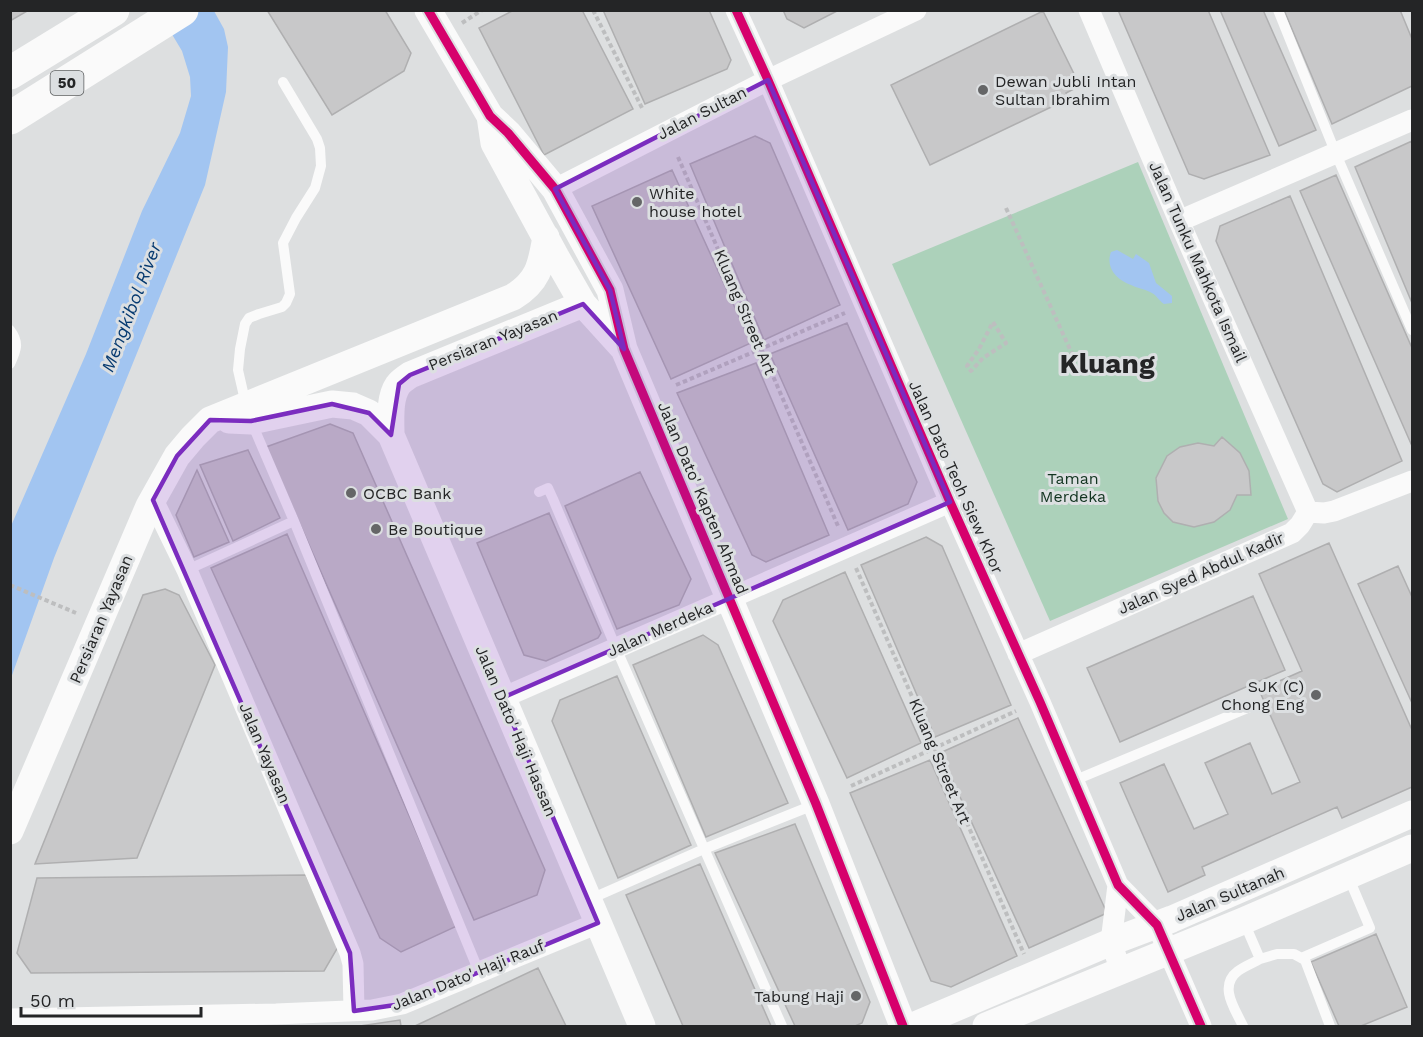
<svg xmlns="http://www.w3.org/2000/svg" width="1423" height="1037" viewBox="0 0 1423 1037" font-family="'Work Sans',sans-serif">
<rect width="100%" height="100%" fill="#dddfe0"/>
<!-- green -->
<path fill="#acd1ba" d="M1138 162 1288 519 1050 621 892 264Z"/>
<!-- water -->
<path fill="#a2c5f1" d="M158 11H214L224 29 228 47 226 92 205 185 54 558 11 678V526L86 354 142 211 180 133 191 96 190 77 182 51Z
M1117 250 1133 259 1136 254 1149 263 1156 283 1172 296V303L1164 304C1158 300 1157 295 1150 292 1144 289 1137 288 1131 285 1117 280 1105 268 1111 252Z"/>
<!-- building -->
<path fill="#c8c8c9" stroke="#afafb0" stroke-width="1.5" d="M10 10H29L10 21Z
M267 10H385L411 53 404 71 332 115Z
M514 10H582L633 109 544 155 479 28Z
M603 10H709L731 60 727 69 645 104Z
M783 10H839L804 28 787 19Z
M1118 10H1208L1270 155 1204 179 1189 174Z
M1220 10H1263L1316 130 1279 146Z
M1284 10H1400L1412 39V86L1332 124Z
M1043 11 1080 86 1066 93 1068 99 930 165 891 85Z
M755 136 770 143 840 305 764 340 690 164Z
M1412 141V303L1355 167Z
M672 170 751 343 671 379 592 206Z
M1336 175 1412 348V446L1300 191Z
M1290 196 1402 461 1337 492 1323 484 1216 241 1220 226Z
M847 323 917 482 908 504 848 530 770 354Z
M756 363 829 535 766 562 752 555 677 393Z
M330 424 353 433 545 870 537 895 474 920 266 447Z
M1222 437 1240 453 1249 471 1251 495H1237L1230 510 1214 522 1194 527 1173 522 1164 513 1158 501 1156 478 1167 456 1180 447 1198 443 1214 446Z
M248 450 280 518 233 541 200 465Z
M197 470 229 542 194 557 176 515Z
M640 472 691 579 679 605 617 629 565 506Z
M549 513 601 633 598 638 546 661 524 655 477 543Z
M287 534 457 926 401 952 380 938 211 568Z
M926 537 942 546 1011 705 935 737 861 565Z
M1329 543 1412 730V787L1342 818 1337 807 1202 867 1205 875 1168 892 1120 783 1164 764 1194 829 1228 814 1205 763 1250 743 1272 794 1300 782 1259 690 1302 671 1259 574Z
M1398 566 1412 597V703L1358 584Z
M845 572 921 743 847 778 773 621 783 600Z
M165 589 179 595 215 665 137 858 35 864 143 595Z
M1253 596 1285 670 1120 742 1087 668Z
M703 635 718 645 788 803 706 837 633 665Z
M617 676 691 845 618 878 552 721 560 700Z
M1018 718 1107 913 1029 948 940 753Z
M930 760 1017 956 951 987 931 981 850 793Z
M795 824 870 1002 862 1023 855 1026H795L715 853Z
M700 864 771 1026H683L626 895Z
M306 875 338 947 324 971 31 973 17 953 37 878Z
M1376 934 1407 1007 1361 1026H1339L1311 962Z
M538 968 566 1026H415Z
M400 1020 401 1026H360Z"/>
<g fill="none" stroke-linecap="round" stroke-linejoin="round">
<!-- path -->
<path stroke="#bdbebf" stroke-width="4" stroke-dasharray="4.5 3" stroke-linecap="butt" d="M593 10 643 110
M462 23 482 10
M678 157 838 526
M1006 208 1078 367
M993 322 1006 343 983 358 971 371 967 366 979 349Z
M676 385 845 313
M856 568 1024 954
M10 585 76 613
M851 786 1016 711"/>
<!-- service -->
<path stroke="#fafafa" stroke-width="10" d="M1278 10 1336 154 1412 330
M10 330C20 343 16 351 10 364
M246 405 238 370 240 349 245 324 249 318 259 314 282 307 286 303 290 294 283 243 296 218 315 188 321 166 320 148 317 139 283 82
M251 421 294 521 479 972
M539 492 548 488 553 499 616 648 782 1026
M187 570 294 521
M1073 781 1255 705
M588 900 704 849 816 804
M1244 922 1260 959 1277 954H1294L1305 960 1330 1026
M1301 958 1370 928 1348 876
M1243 1026C1235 1009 1218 986 1238 971 1245 966 1253 963 1260 959"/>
<!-- minor -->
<path stroke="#fafafa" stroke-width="21" d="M736 10 768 80 950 502 1040 702 1118 885 1157 925 1201 1026
M1089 10 1179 221 1308 512
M555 189 768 80 916 10
M1179 221 1412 120
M153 500 187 570 350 953 353 964 354 1011
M1308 512 1324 513 1334 511 1412 481
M1018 654 1292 533 1300 525 1308 512
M502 698 950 502
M1118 885 1111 942 1121 971
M10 1019 276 1014 372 1010 402 1004 598 923"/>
<!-- tertiary -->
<path stroke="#fafafa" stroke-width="27" d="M428 10 490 116 508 133 555 189 610 290 624 349 816 804 903 1026
M490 116 494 143 556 257 583 304 622 347
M229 420 251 421 332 404 353 406 369 413 391 435 642 1026
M391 435C391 419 389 398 398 385 401 381 406 378 410 375L583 304
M10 831 149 506 177 456 193 437 210 420 513 297C539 281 541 265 546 237
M913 1026 1111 942 1172 919 1412 814
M986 1026 1243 921 1412 848"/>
<!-- trunk -->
<path stroke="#fafafa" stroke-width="33" d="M10 73 113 10
M10 118 182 10"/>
<defs>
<path id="cycleway" d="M428 10 490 116 508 133 555 189 610 290 624 349 816 804 903 1026
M736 10 768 80 950 502 1040 702 1118 885 1157 925 1201 1026"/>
</defs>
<!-- cycleway casing -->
<use href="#cycleway" stroke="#dcdfe1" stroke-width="13"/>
<!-- cycleway -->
<use href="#cycleway" stroke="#d6006c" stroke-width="9"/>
</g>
<!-- marked area -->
<path fill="#7b2cbf" fill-opacity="0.2" stroke="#7b2cbf" stroke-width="4.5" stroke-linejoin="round" d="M768 80 950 502 502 698 598 923 402 1004 354 1011 350 953 153 500 177 456 210 420 251 421 332 404 369 413 391 435 399 384 410 375 583 304 624 349 610 290 555 189Z"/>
<!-- markers -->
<g fill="#656667" stroke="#dcdfe1" stroke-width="2">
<circle cx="983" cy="90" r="6"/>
<circle cx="637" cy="202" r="6"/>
<circle cx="351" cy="493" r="6"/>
<circle cx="376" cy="529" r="6"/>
<circle cx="1316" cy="695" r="6"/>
<circle cx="856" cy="996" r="6"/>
</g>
<g text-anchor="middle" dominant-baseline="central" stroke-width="6" stroke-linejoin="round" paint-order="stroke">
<!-- shield labels -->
<rect fill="#dcdfe1" stroke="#5b5d5e" stroke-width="1.5" x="50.5" y="71" width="33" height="24" rx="4.5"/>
<g font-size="15" font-weight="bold" fill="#242526">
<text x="67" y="83">50</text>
</g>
<!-- poi labels -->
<g font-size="16" fill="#242526" stroke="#dcdfe1" text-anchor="start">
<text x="995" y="81">Dewan Jubli Intan<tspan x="995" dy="18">Sultan Ibrahim</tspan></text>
<text x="649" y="193">White<tspan x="649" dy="18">house hotel</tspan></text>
<text x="363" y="493">OCBC Bank</text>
<text x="388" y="529">Be Boutique</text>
<text x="1304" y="686" text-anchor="end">SJK (C)<tspan x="1304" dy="18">Chong Eng</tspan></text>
<text x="844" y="996" text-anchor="end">Tabung Haji</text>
</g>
<!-- street labels -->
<g font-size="16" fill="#242526" stroke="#dcdfe1">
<text transform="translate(702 113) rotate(-27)">Jalan Sultan</text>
<text transform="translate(1198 262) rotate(66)">Jalan Tunku Mahkota Ismail</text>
<text transform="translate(745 312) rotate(67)">Kluang Street Art</text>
<text transform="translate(493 340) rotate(-22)">Persiaran Yayasan</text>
<text transform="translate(956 477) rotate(66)">Jalan Dato Teoh Siew Khor</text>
<text transform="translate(703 498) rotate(67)">Jalan Dato' Kapten Ahmad</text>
<text transform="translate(1201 573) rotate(-24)">Jalan Syed Abdul Kadir</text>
<text transform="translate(101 619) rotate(-67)">Persiaran Yayasan</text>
<text transform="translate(660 629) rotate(-24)">Jalan Merdeka</text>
<text transform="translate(516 731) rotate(67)">Jalan Dato' Haji Hassan</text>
<text transform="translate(265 753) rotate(67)">Jalan Yayasan</text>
<text transform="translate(940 761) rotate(67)">Kluang Street Art</text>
<text transform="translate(1230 894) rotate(-23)">Jalan Sultanah</text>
<text transform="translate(468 975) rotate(-22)">Jalan Dato' Haji Rauf</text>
</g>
<!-- park labels -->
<g font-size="16" fill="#123420" stroke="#dcdfe1">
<text x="1073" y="478">Taman<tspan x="1073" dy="18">Merdeka</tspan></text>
</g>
<!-- water labels -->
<g font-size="18" font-style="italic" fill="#063a70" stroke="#dcdfe1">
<text transform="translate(131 307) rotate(-69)">Mengkibol River</text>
</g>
<!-- town labels -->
<g font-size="28" font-weight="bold" fill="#242526" stroke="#dcdfe1">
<text x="1107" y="363">Kluang</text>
</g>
</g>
<!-- border -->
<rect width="1423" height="1037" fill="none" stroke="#242526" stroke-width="24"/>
<!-- scale -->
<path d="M21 1007v9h180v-9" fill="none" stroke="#242526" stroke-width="3"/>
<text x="30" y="1007" font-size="18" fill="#242526" stroke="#dcdfe1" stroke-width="4.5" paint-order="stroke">50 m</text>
</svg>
